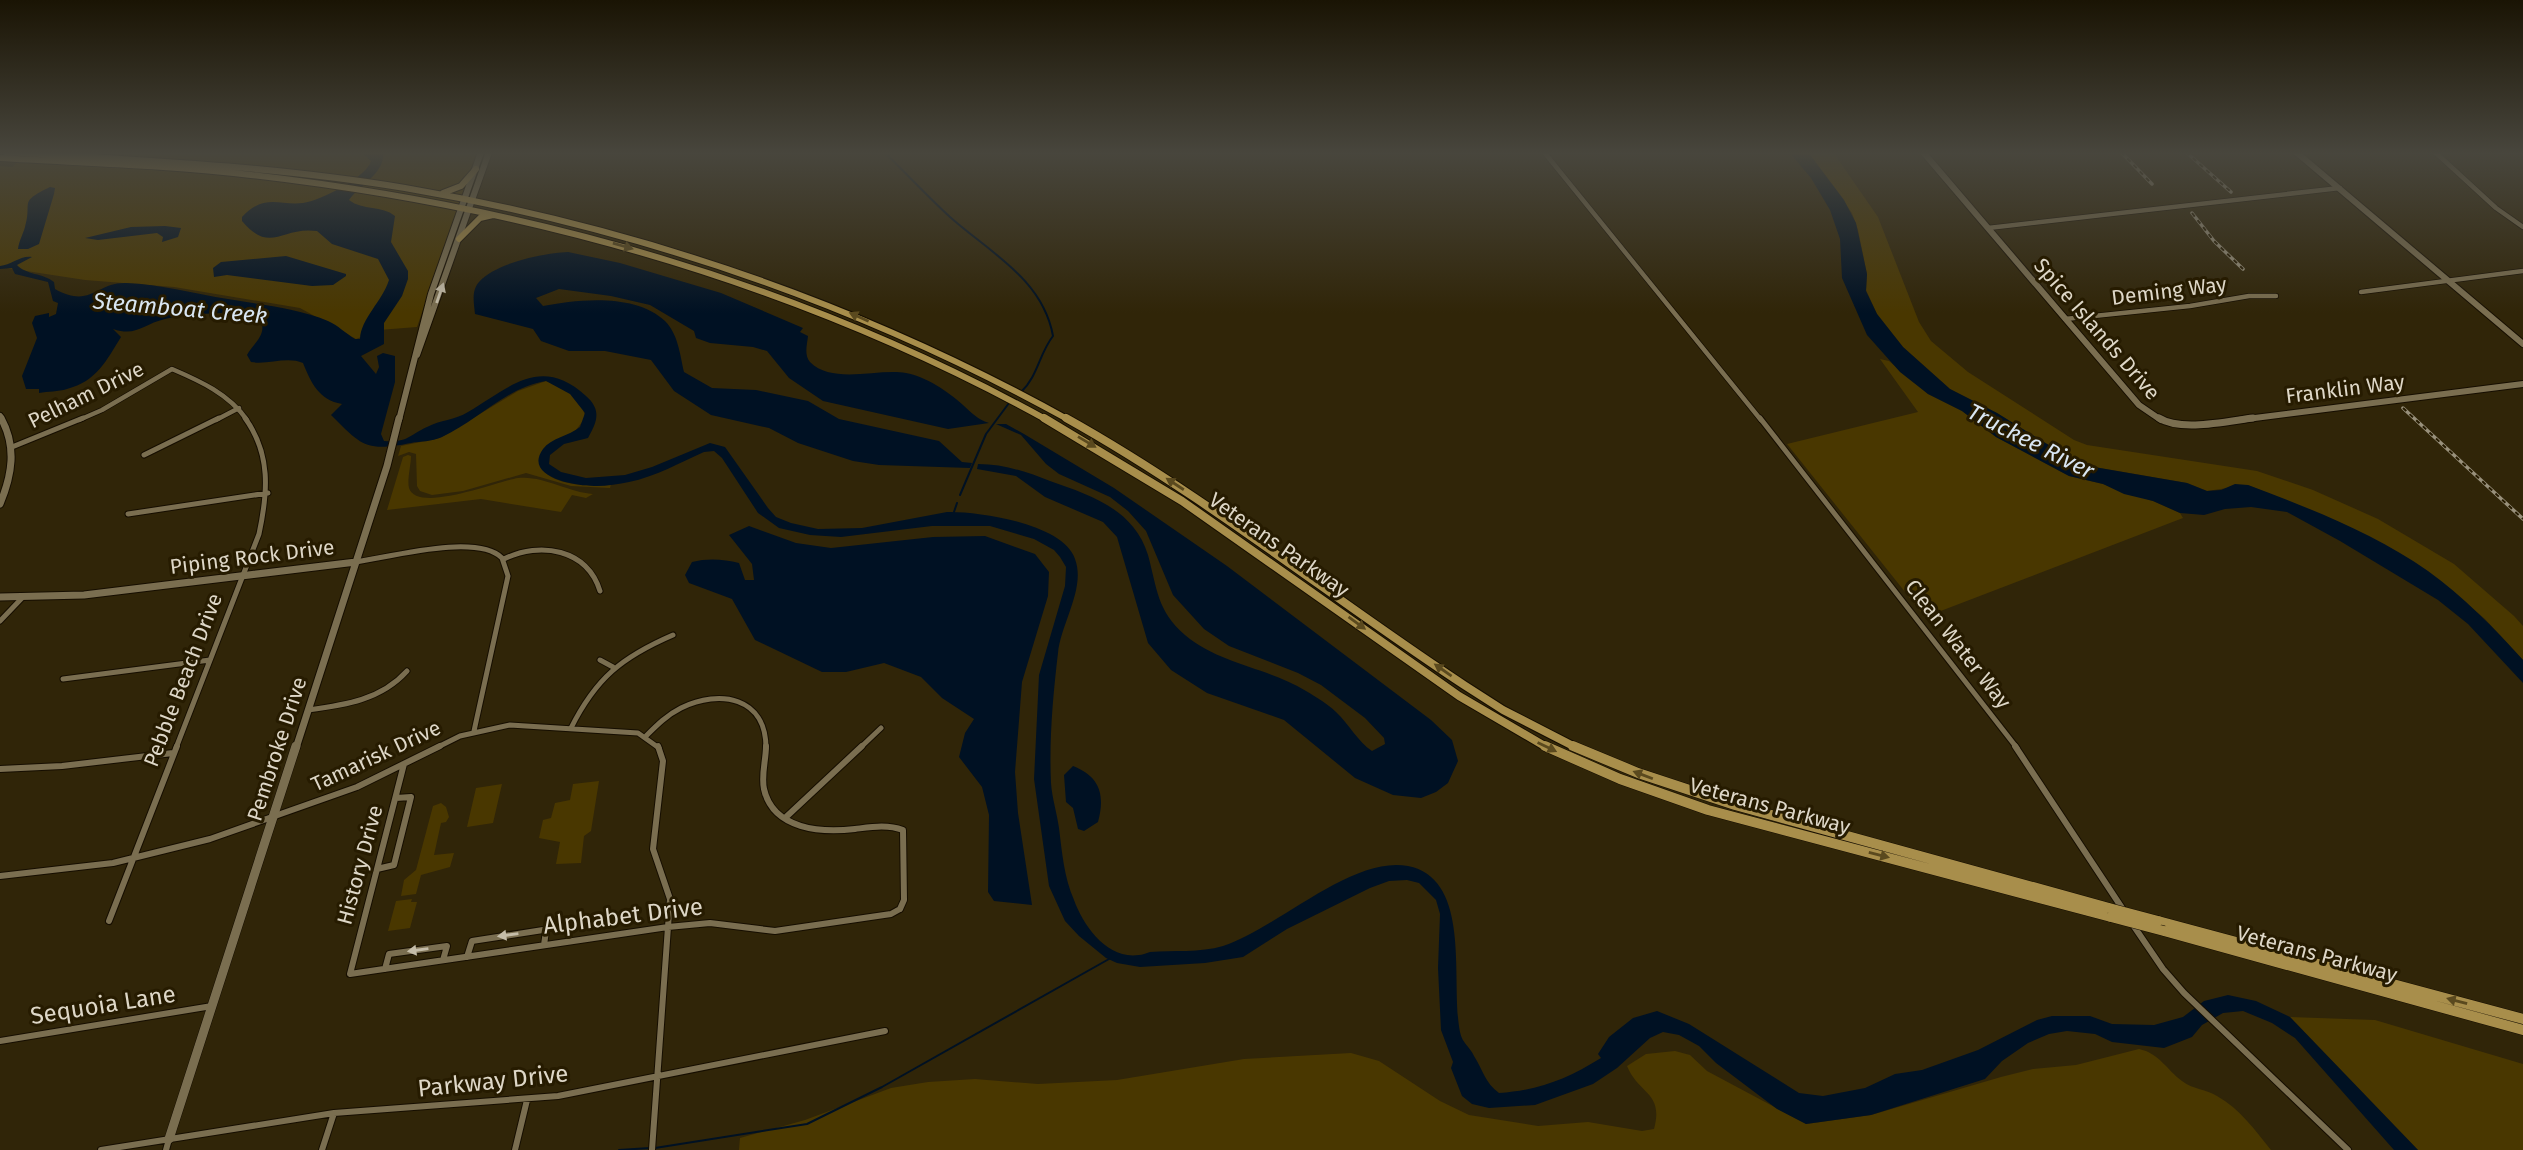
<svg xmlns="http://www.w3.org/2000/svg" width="2523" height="1150" viewBox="0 0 2523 1150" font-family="'Fira Sans',sans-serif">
<rect width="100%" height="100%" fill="#302508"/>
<!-- green -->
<path fill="#493700" d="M29 152H478L417 327 379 330 356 339 300 308 174 287 85 280 0 267V166L12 167Z
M1808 152H1833L1878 217 1919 322 1931 341 1968 372 2074 440 2087 445 2257 471 2313 490 2378 519 2454 564 2514 616 2523 626V660L2485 619 2444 584 2402 556 2343 524 2248 485 2207 491 2187 483 2094 467 2060 452 1997 413 1950 389 1903 347 1877 314 1866 290 1867 274 1858 230 1852 213Z
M1880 359 1889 361 1928 394 1962 411 1996 437 2069 476 2103 484 2153 501 2180 513 2183 518 1925 617 1787 444 1918 412Z
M546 381C563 386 584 399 585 418L576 430 542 451C529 485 589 488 611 484L610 488 571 486 526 473 463 491 432 495 420 491 417 486 416 454 409 452 398 456 401 446 440 438 518 391Z
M408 455 411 456C411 465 407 480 409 488 417 514 499 481 518 478 542 475 568 492 593 494L586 498 572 495 561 512 481 499 387 510 403 457Z
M599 781 591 831 584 836 581 863 556 864 560 842 539 838 543 820 551 818 555 803 570 800 573 784Z
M502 784 493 823 467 827 476 788Z
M441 803 446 807 449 817 446 822 441 823 434 855 454 853 450 867 421 875 416 894 401 896 404 880 416 870 433 806Z
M412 899 411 902H417L410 928 388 931 396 901Z
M2290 1017 2375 1020 2523 1064V1150H2418Z
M2139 1049C2159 1053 2167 1070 2182 1081 2194 1090 2206 1089 2217 1096 2240 1109 2255 1130 2271 1150H739L740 1138 805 1120 891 1088 928 1082 975 1079 1038 1084 1117 1080 1244 1059 1351 1053 1379 1061 1440 1101 1469 1115 1538 1126 1588 1122 1642 1131 1654 1129C1664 1092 1639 1095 1627 1066L1646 1054 1675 1051 1690 1055 1707 1071 1806 1124 1871 1115 2001 1077 2033 1069 2076 1065Z"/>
<!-- water -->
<path fill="#001123" d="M362 152H383C385 174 360 184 349 200 363 211 382 205 395 216L391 242 408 271V279L402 296 384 323V344L361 356 376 374 379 367 377 356 383 353 395 356V382L381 434 384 441C408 443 409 435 427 427 440 420 455 420 468 412 510 387 541 355 586 396 602 410 597 422 588 438L564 444 550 455 549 464 561 472 586 478 625 475 652 467 710 443 725 447 768 508 776 517 791 523 818 529 862 528 947 512C978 511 1064 524 1075 559 1086 588 1061 623 1058 653 1053 695 1049 740 1051 783 1052 798 1057 813 1059 828 1062 852 1064 877 1074 900 1083 925 1107 960 1139 955 1142 955 1146 953 1150 952 1173 950 1200 953 1223 946 1278 928 1352 855 1408 866 1473 879 1450 983 1460 1032 1462 1043 1470 1047 1474 1056 1483 1070 1485 1083 1499 1093 1540 1090 1567 1079 1601 1058L1598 1054 1609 1037 1633 1018 1657 1011 1689 1024 1799 1093 1823 1096 1865 1088 1895 1074 1922 1070 1978 1050 2037 1020 2052 1016H2090L2112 1024 2154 1025 2183 1017 2204 1001 2228 995 2256 1001 2290 1017 2418 1150H2394L2295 1038 2272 1023 2243 1011 2223 1013 2202 1025 2192 1037 2164 1048 2112 1042 2095 1034 2067 1031 2049 1034 2028 1043 2002 1061 1985 1079 1871 1115 1806 1124 1777 1109 1716 1063 1699 1046 1679 1035 1663 1032 1650 1038 1617 1068 1593 1084 1535 1105 1489 1108 1472 1104 1462 1096 1451 1068 1453 1062 1441 1030 1438 968 1440 914 1436 900 1419 883 1407 880 1389 881 1370 888 1287 929 1243 957 1205 963 1140 967 1117 963 1106 958 1079 936 1065 921 1049 886 1034 779 1039 675 1065 586 1066 567 1060 557 1054 550 1034 539 990 526H932L841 537 810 535 779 528 758 513 722 458 714 451 704 452C681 462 655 477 629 482 619 484 607 486 597 486 579 487 522 478 543 449 551 438 569 436 580 427L585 413 570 394 546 381C507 387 477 421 442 437 431 442 421 441 411 443 366 452 362 446 331 415L342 404C319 400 311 383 303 363 287 356 268 365 251 362L247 355C254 342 268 335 260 319 246 309 183 314 165 319 143 324 137 337 113 329L121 337C106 361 97 381 67 389 58 392 48 391 39 393V389H26L22 376 37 338 32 323 35 316 49 313V317L56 314 58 303 53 301 48 282 15 274 12 268 0 269V266C11 265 21 255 32 257L17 265C26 275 43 273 54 282L55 289C91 309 96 282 126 283 160 284 195 294 228 299 261 305 297 308 328 321 339 326 345 333 355 339H360C361 318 382 302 389 280L378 259 332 244 317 231C281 226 271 255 242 221V217C264 193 280 206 303 203 320 201 367 177 371 161Z
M1789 152H1808L1844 200 1856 223 1867 274 1866 291 1877 314 1903 347 1950 389 1997 413 2060 452 2094 467 2187 483 2207 491 2221 490 2235 484 2248 485C2309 508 2374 533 2428 571 2463 596 2494 628 2523 660V683L2468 624 2438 600 2340 541 2287 512 2251 507 2225 509 2204 515 2180 513 2153 501 2124 494 2103 484 2069 476 1996 437 1962 411 1928 394 1900 372 1867 335 1842 278 1840 239 1830 210 1811 178Z
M50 187 55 188 54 194 39 244 28 249H18C19 241 23 234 25 227 33 201 17 203 50 187Z
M165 226 181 228 178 237 162 242 163 237 157 233 98 240 85 238 131 227Z
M568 252 620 263 721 293 803 328 800 332 808 336C807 345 804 355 810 362 833 385 878 368 906 373 925 376 949 392 963 405 972 413 977 419 989 423L948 429 823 401 789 378 767 351 753 347 710 343 696 338 694 331 650 305 611 296 559 289 536 298 543 306C578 299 636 293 665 321 678 334 680 354 684 372L712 388 756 390 808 401 839 419 939 441 962 462 972 463 970 468 879 465 853 461 798 443 769 428 711 415 674 391 651 360 605 351H569L541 341 533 329 475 314C474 303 471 291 479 282 495 263 544 253 568 252Z
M286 256 346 274V276L333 285 312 286 227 275 214 277 213 268 221 262Z
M996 424H1006L1024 434 1114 488 1227 566 1431 720 1452 740 1458 761 1448 783 1436 792 1421 798 1393 795 1355 778 1284 720 1207 693 1171 670 1148 643 1117 537 1103 522 1045 497 1016 476 977 469 978 464C1004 464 1027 472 1050 481 1090 495 1134 509 1148 555 1157 588 1157 611 1185 635 1221 665 1267 667 1306 691 1316 697 1328 704 1336 712 1349 724 1358 742 1372 751L1385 744 1384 738 1365 718 1321 685 1298 673 1229 646 1204 629 1173 595 1146 531 1128 511 1110 497 1059 474 1046 464 1021 435Z
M749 526 796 543 831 548 933 537 985 536 1035 554 1049 572 1048 596 1022 682 1015 772 1018 813 1032 905 994 901 988 892 989 815 982 787 959 757 965 733 974 719 942 698 921 677 884 663 846 672H822L755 640 732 599 689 583 685 575 692 562C707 558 724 559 739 563L745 580H754L752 564 729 535Z
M1073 766C1101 777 1105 796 1098 822L1084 831 1078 829 1073 808 1066 802 1064 775Z"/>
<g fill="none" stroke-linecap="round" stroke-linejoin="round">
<!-- stream -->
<path stroke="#001123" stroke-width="2" d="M884 152C906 173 927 196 950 217 989 252 1043 279 1053 336 1039 354 1038 376 1021 392
M960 495 986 434 1009 403
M954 512 957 503
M655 1148 807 1124 882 1087 1109 959
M619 1150 650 1148"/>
<defs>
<path id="street-far2" d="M1544 152 1761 420
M2435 152 2496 208 2523 227
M1988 228 2340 188
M2361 292 2523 271
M2065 319 2190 306 2249 296H2276
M79 420 102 410 172 369C200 381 229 394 247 420
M216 420 239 408"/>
<path id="street-far1" d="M1760 418 2017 748
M12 447 83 418
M144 455 219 418
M128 514 268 493
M504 559C540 541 587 549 600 591
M356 562C390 557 477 533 502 558L508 576 474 731
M0 621 22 598
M600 660 613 667
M63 679 210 660
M308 710C345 705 381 700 407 671
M571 728C596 678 622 657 673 635
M646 736C657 725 667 715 681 708 720 689 766 697 766 748
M176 748 259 534C268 492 271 454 245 418
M436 748 460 736 510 725 638 733 659 748
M860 748 881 728"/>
<path id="street" d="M766 746C766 760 761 775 764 789 773 830 822 833 855 829 871 827 887 824 903 830L904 900 900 909
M2015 746 2124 911
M404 764 350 974 668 927 710 923 775 931 891 914 900 909
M0 769 62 766 173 753
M785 818 862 746
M377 869 394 865 411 797 396 798
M0 876 113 863 210 839 357 787 440 746
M109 921 177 746
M2133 925 2163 969 2184 993 2348 1150
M467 957 472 941 543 930 546 931 544 945
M385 969 389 954 447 946 443 960
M0 1041 212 1006
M101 1150 334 1113 558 1096 885 1031
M166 1150 169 1139
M322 1150 334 1113
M515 1150 527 1100
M652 1150 670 899 653 849 663 761 658 746"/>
<path id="secondary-far2" d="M1923 152 2139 405 2161 420
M2296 152 2523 344
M417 355 489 152
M0 416 2 420
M399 420 431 294 481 152
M2239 420 2523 384"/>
<path id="secondary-far1" d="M2159 418C2181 432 2228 421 2253 418
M0 504C12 475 17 447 1 418
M0 597 84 595 356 562
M296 748 387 466 399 418"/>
<path id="secondary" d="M169 1139 296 746"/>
<path id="primary-far2" d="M6 152C139 160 273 166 405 188 638 228 862 305 1069 420
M0 158C84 163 168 165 251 175 530 207 801 284 1047 420
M443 193 461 186 476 169
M459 239 480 218 493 215"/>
<path id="primary-far1" d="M1044 418 1182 501 1459 696 1548 748
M1066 418C1206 496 1330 597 1464 685L1503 710 1577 748"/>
<path id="primary" d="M1545 746 1620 779 1708 810 2111 917
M1573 746 1638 773 1735 805 2109 908
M2158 921 2523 1019
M2164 931 2523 1030"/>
</defs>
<!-- street-far2 casing -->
<use href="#street-far2" stroke="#160e00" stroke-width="6"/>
<!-- street-far1 casing -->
<use href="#street-far1" stroke="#160e00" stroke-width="7"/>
<!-- street casing -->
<use href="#street" stroke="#160e00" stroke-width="8"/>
<!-- secondary-far2 casing -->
<use href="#secondary-far2" stroke="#160e00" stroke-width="8"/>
<!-- secondary-far1 casing -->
<use href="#secondary-far1" stroke="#160e00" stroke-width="9"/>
<!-- secondary casing -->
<use href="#secondary" stroke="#160e00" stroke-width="10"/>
<!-- primary-far2 casing -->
<use href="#primary-far2" stroke="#160e00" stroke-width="8"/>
<!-- primary-far1 casing -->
<use href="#primary-far1" stroke="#160e00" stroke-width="10"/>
<!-- primary casing -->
<use href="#primary" stroke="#160e00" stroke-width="11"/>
<!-- street-far2 -->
<use href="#street-far2" stroke="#7a6e50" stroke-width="4.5"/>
<!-- street-far1 -->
<use href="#street-far1" stroke="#7a6e50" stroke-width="5"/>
<!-- street -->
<use href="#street" stroke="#7a6e50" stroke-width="6"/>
<!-- secondary-far2 -->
<use href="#secondary-far2" stroke="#7a6e50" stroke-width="6"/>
<!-- secondary-far1 -->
<use href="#secondary-far1" stroke="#7a6e50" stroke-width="7"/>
<!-- secondary -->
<use href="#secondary" stroke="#7a6e50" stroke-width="9"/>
<!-- primary-far2 -->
<use href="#primary-far2" stroke="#a88e4b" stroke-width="6"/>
<!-- primary-far1 -->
<use href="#primary-far1" stroke="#a88e4b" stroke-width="8"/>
<!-- primary -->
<use href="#primary" stroke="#a88e4b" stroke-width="10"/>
<defs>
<path id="rail" d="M2121 152 2152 184
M2186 152 2231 192
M2192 213 2214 241 2243 269
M2403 408 2523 519"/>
</defs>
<!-- rail casing -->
<use href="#rail" stroke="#98907b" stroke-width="3.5"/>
<!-- rail -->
<use href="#rail" stroke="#261b00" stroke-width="2" stroke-dasharray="4.5" stroke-linecap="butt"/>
<defs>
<path id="primary-bridge" d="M2109 908 2158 921
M2111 917 2164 931"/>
</defs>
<!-- primary-bridge casing -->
<use href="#primary-bridge" stroke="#160e00" stroke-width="11" stroke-linecap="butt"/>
<!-- primary-bridge -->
<use href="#primary-bridge" stroke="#a88e4b" stroke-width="10"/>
</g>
<!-- one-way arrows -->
<defs><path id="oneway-solid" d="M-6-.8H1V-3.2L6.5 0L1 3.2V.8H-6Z" transform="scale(1.75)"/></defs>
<g fill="#5a491e">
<use href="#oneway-solid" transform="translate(623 246) rotate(16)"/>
<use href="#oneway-solid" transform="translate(859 317) rotate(-156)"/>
<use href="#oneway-solid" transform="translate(1087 442) rotate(31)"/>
<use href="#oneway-solid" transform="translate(1175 484) rotate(-147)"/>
<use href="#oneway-solid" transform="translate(1357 623) rotate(36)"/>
<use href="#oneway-solid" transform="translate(1443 670) rotate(-145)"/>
<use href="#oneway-solid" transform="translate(1547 747) rotate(26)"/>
<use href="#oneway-solid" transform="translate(1643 775) rotate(-159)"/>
<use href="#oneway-solid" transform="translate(1879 855) rotate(14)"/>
<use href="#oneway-solid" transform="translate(2457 1001) rotate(-165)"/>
</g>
<g fill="#c5bda9">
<use href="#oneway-solid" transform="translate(440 293) rotate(-71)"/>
<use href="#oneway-solid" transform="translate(508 935) rotate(172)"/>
<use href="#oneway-solid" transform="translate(418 950) rotate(172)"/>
</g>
<!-- sky -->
<linearGradient id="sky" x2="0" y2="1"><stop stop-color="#1a1404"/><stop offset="0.49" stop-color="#48463d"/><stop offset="1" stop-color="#48463d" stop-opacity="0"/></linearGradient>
<rect width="2523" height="313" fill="url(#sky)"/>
<g text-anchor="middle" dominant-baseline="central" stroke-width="6" stroke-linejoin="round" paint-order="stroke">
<!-- street labels -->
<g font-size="21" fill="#ded7c7" stroke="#261b00">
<text transform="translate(2169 291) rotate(-7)">Deming Way</text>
<text transform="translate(2097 329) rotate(49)">Spice Islands Drive</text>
<text transform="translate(2345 389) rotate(-7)">Franklin Way</text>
<text transform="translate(86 395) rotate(-26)">Pelham Drive</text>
<text transform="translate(1279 545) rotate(35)">Veterans Parkway</text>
<text transform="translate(252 557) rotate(-7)">Piping Rock Drive</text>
<text transform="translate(1958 644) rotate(52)">Clean Water Way</text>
<text transform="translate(183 680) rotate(-69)">Pebble Beach Drive</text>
<text transform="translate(277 749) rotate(-72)">Pembroke Drive</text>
<text transform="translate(376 756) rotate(-25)">Tamarisk Drive</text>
<text transform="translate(1770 806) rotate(15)">Veterans Parkway</text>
<text transform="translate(360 865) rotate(-75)">History Drive</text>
<text transform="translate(2317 954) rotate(15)">Veterans Parkway</text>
</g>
<!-- water labels -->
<g font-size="23" font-style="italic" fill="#d9e6f2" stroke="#261b00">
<text transform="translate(180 308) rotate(5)">Steamboat Creek</text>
<text transform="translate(2031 441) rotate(27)">Truckee River</text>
</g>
<!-- near-street labels -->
<g font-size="24" fill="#ded7c7" stroke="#261b00">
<text transform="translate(623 916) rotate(-7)">Alphabet Drive</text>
<text transform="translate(103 1005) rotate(-9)">Sequoia Lane</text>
<text transform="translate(493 1081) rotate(-6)">Parkway Drive</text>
</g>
</g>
</svg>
